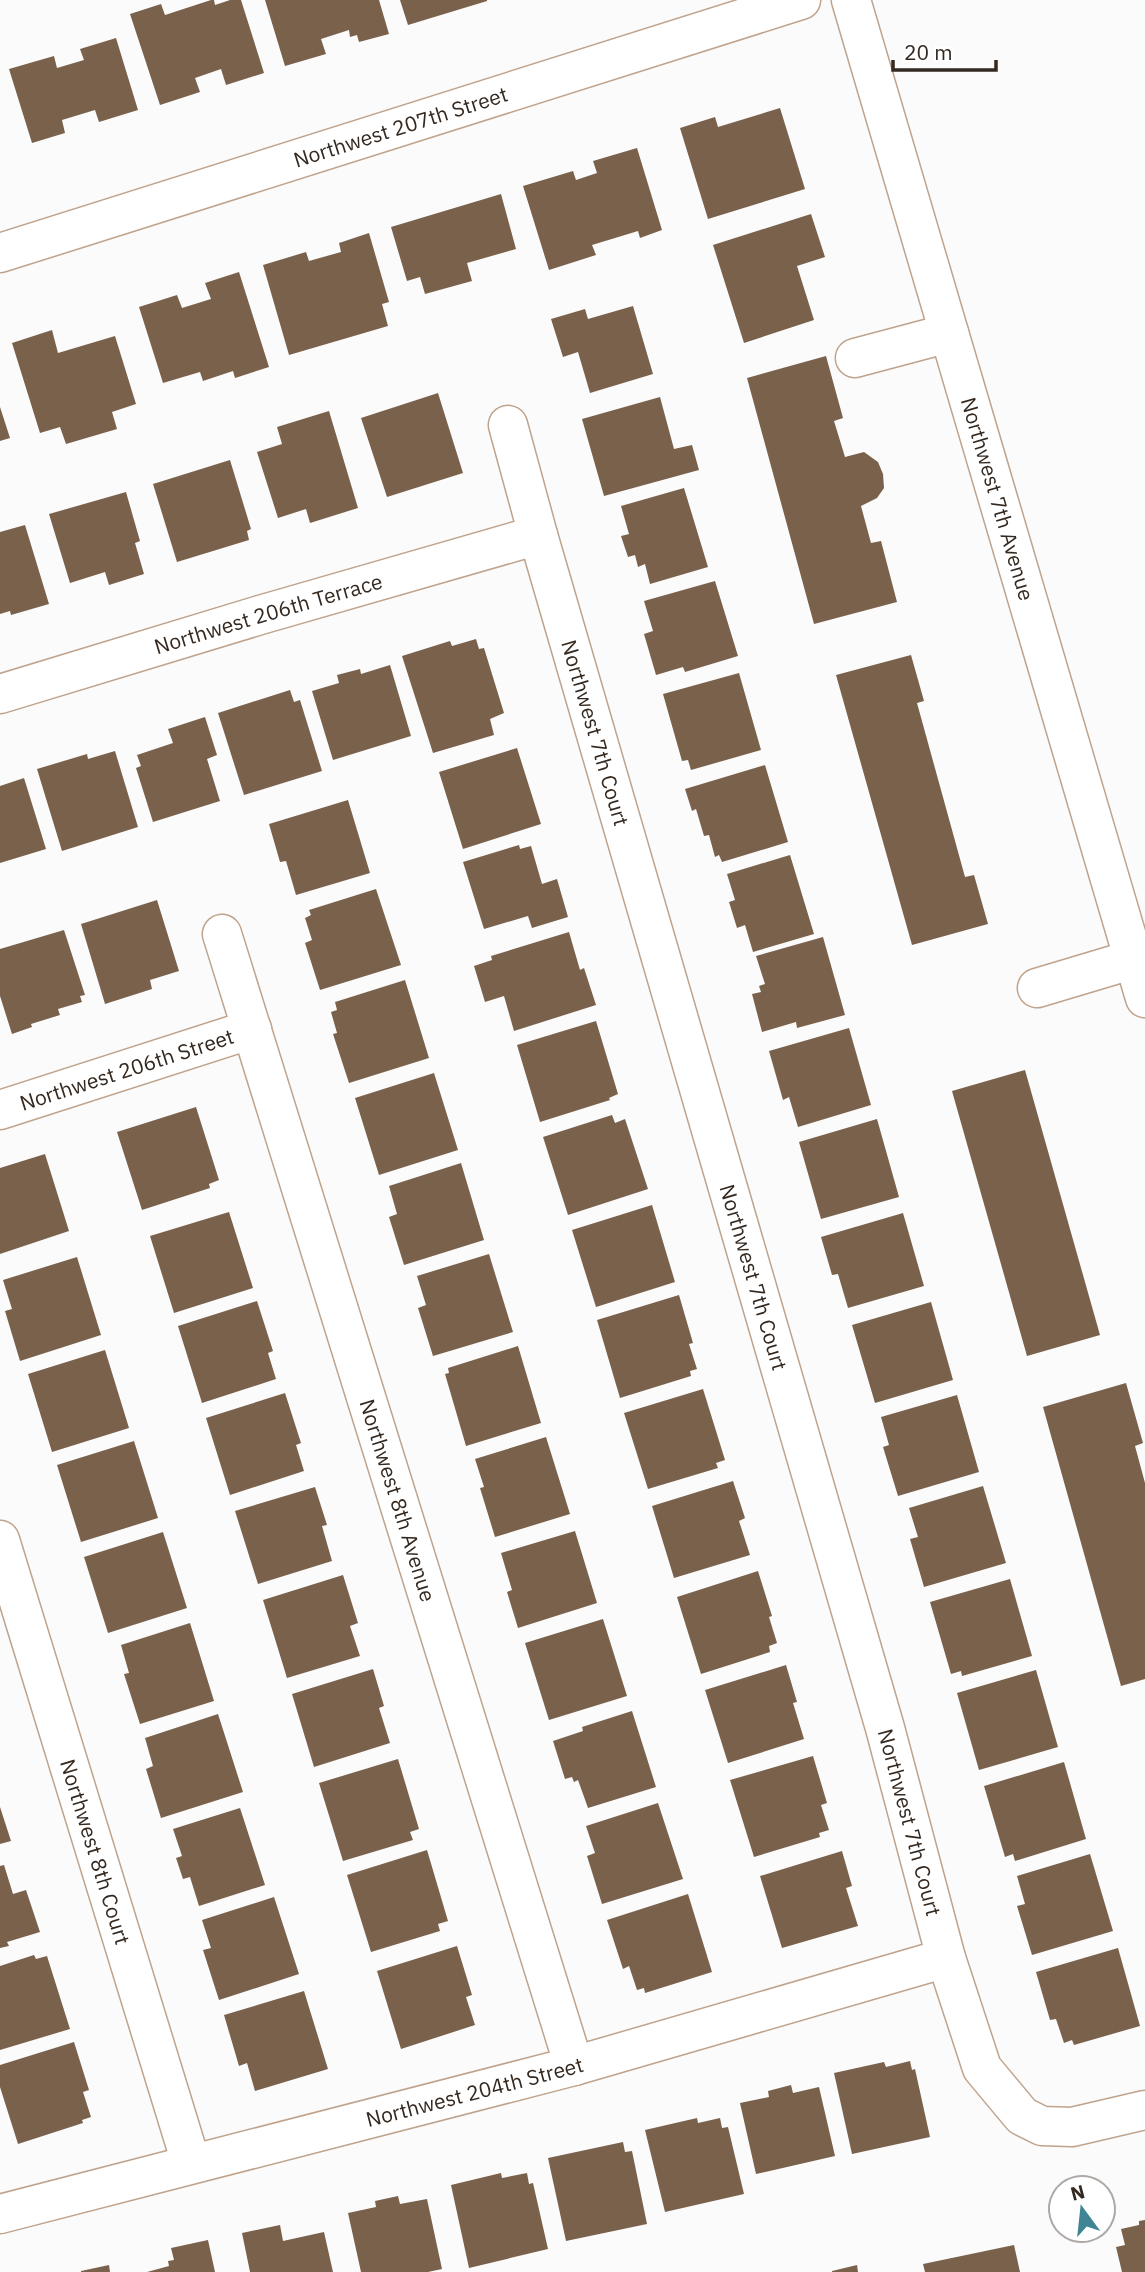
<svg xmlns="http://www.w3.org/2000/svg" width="1145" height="2272" viewBox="0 0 1145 2272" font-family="'IBM Plex Sans',sans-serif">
<rect width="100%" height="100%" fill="#fbfbfb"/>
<!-- building -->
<path fill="#7a614c" d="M211 0H214L215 5 230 0H241L264 73 226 85 221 69 195 78 200 92 160 105 130 14 161 4 165 15Z
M265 0H379L389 34 359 42 357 35 350 37 349 30 321 39 326 54 285 66Z
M400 0H487V1L408 25Z
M116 38 138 110 99 122 95 110 62 120 65 133 32 143 9 69 54 56 57 68 84 60 80 49Z
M780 108 805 189 708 219 680 128 715 117 718 127Z
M637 148 662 230 640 238 638 231 592 245 596 255 549 270 523 186 573 171 576 180 597 173 593 161Z
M501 194 516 249 467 263 472 281 425 294 420 277 407 281 391 227Z
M811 214 825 257 797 266 814 320 744 343 713 245Z
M369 233 389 302 382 304 388 326 289 355 263 265 306 252 309 261 341 252 339 243Z
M239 272 269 367 235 378 233 371 203 381 200 372 163 383 139 307 177 295 182 308 211 299 205 283Z
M633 306 653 374 590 393 578 352 563 357 551 319 585 309 588 319Z
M52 330 58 353 115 336 136 404 112 412 117 429 66 444 60 427 40 433 12 343Z
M826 356 843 418 834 421 845 457 864 452 878 462 883 474 884 488 877 498 861 506 871 543 881 541 897 602 814 624 747 378Z
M438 393 463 473 387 497 361 418Z
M660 397 674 449 692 445 699 470 604 496 582 419Z
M0 407 10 438 0 441Z
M329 411 358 508 310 523 306 509 278 518 257 452 282 444 277 427Z
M230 460 251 529 247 531 249 540 177 562 153 484Z
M684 488 708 567 650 584 645 564 638 567 635 555 628 557 621 536 629 534 621 506Z
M126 492 140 541 135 543 144 574 109 585 105 572 70 583 49 514Z
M25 525 49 604 11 615 10 611 0 614V532Z
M715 581 738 656 685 672 683 667 656 675 644 634 653 631 644 601Z
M476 639 479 649 484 648 504 713 490 719 494 735 433 753 402 656 450 641 452 646Z
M911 655 924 701 917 703 965 877 974 875 988 924 912 945 836 675Z
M390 665 411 736 333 760 312 691 339 683 337 675 360 669 361 674Z
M739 673 761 750 691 770 688 760 682 761 663 694Z
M290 690 294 702 300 700 322 771 244 795 218 713Z
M205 717 217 755 207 759 220 801 153 822 136 768 141 766 137 755 173 743 168 729Z
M517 748 541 824 463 849 439 772Z
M115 751 138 827 62 851 37 769 87 754 88 759Z
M765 765 788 842 722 862 719 855 715 857 709 835 704 836 696 809 692 811 685 789Z
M24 778 46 849 0 863V786Z
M348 800 370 873 296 895 286 861 280 862 269 824Z
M519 845 520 849 531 846 542 884 557 879 568 917 532 928 528 916 484 929 463 862Z
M790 855 814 934 753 952 745 925 737 928 729 902 735 900 727 874Z
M376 889 401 965 320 990 305 943 312 940 305 918 311 915 309 910Z
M157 900 179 971 150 980 152 989 105 1004 81 924Z
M64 930 85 995 80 996 82 1002 58 1009 60 1015 31 1024 32 1027 12 1034 0 996V949Z
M569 932 580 970 584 968 596 1005 514 1031 504 996 485 1002 474 966 492 960 491 956Z
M823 937 845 1015 797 1028 796 1022 762 1032 752 994 761 992 759 986 765 984 756 956Z
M405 980 429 1058 349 1083 333 1034 337 1033 331 1012 337 1010 335 1002Z
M596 1021 618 1094 609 1098 610 1100 540 1122 517 1045Z
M849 1028 871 1105 798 1127 789 1097 783 1100 769 1051Z
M1025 1070 1100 1335 1027 1356 952 1091Z
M434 1073 458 1150 379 1175 355 1098Z
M196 1107 219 1180 209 1184 210 1188 142 1210 117 1132Z
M612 1115 615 1123 625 1119 648 1189 568 1215 543 1137Z
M877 1119 899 1197 821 1219 799 1142Z
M45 1154 69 1231 0 1254V1168Z
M461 1163 484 1240 404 1265 389 1217 397 1214 389 1186Z
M652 1205 675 1282 596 1307 572 1230Z
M229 1212 253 1288 174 1313 150 1236Z
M903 1213 924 1286 848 1308 838 1274 832 1275 821 1237Z
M489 1254 513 1332 433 1356 418 1308 426 1305 417 1276Z
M77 1257 101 1335 20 1361 5 1311 12 1309 3 1280Z
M679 1295 693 1343 689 1344 697 1369 690 1371 691 1376 620 1398 597 1320Z
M257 1301 273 1351 268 1353 276 1379 202 1403 178 1326Z
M931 1302 953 1380 875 1403 852 1325Z
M518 1346 541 1423 466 1446 445 1374 449 1373 448 1368Z
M105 1350 129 1428 52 1452 28 1374Z
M1126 1383 1143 1443 1135 1446 1145 1483V1679L1121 1686 1043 1407Z
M703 1389 725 1460 716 1463 718 1468 648 1489 624 1413Z
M285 1393 301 1443 296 1445 304 1471 230 1495 206 1418Z
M957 1395 979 1472 898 1496 883 1447 889 1445 881 1417Z
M546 1437 570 1514 495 1537 480 1488 484 1487 475 1459Z
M134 1441 158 1518 81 1542 57 1465Z
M733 1481 745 1518 739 1521 750 1555 674 1578 652 1506Z
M983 1486 1006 1563 924 1587 910 1539 918 1537 909 1508Z
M315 1487 327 1525 322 1526 332 1561 258 1584 235 1511Z
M575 1531 597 1603 518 1628 507 1592 512 1590 501 1553Z
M163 1532 187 1608 108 1633 84 1557Z
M758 1571 772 1616 769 1617 777 1643 769 1646 770 1652 701 1674 677 1597Z
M343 1575 358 1623 350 1626 360 1656 287 1678 263 1600Z
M1010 1579 1032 1656 962 1676 961 1671 951 1674 930 1602Z
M603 1619 627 1696 549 1720 525 1643Z
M190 1623 214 1701 140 1724 124 1674 129 1673 121 1645Z
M786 1665 797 1702 793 1703 804 1739 728 1763 705 1690Z
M373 1669 384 1706 379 1708 390 1743 314 1767 292 1694Z
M1036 1670 1058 1747 979 1770 957 1693Z
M632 1711 656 1787 588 1808 578 1780 574 1782 572 1777 565 1779 553 1741 583 1731 582 1727Z
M218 1714 243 1792 161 1818 146 1769 153 1766 145 1738Z
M813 1756 827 1803 821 1805 829 1830 819 1833 820 1837 754 1857 730 1780Z
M398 1759 419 1829 410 1832 413 1840 343 1861 319 1783Z
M1064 1762 1086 1839 1015 1861 1013 1854 1005 1857 984 1786Z
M658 1803 683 1879 602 1904 587 1856 595 1853 586 1826Z
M0 1807 11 1841 0 1844Z
M240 1808 265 1885 199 1906 190 1877 183 1879 176 1858 182 1856 173 1829Z
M427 1850 448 1921 438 1924 440 1931 371 1952 347 1875Z
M842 1851 852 1886 846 1888 858 1926 782 1948 760 1876Z
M1090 1854 1113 1931 1032 1955 1017 1906 1025 1904 1017 1876Z
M4 1865 13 1894 26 1890 40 1932 7 1942 9 1946 0 1948V1866Z
M688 1894 712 1972 645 1993 644 1988 637 1990 629 1966 623 1969 607 1920Z
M274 1897 299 1974 219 2000 203 1950 211 1948 202 1920Z
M457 1946 472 1995 466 1997 475 2025 401 2049 377 1971Z
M1118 1948 1140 2026 1074 2045 1072 2040 1064 2043 1056 2019 1050 2020 1036 1972Z
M34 1955 36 1959 47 1956 70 2029 0 2050V1966Z
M304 1991 328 2069 255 2091 247 2063 239 2066 224 2015Z
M74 2042 89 2090 83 2092 91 2117 82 2120 83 2123 18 2144 0 2087V2065Z
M910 2061 912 2070 915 2069 930 2137 852 2154 834 2073 884 2062 886 2067Z
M791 2085 793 2093 819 2087 835 2156 756 2174 740 2103 769 2097 768 2091Z
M697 2118 698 2123 720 2118 722 2128 728 2127 744 2194 665 2212 645 2130Z
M623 2142 625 2152 632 2151 647 2224 566 2241 548 2158Z
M501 2173 502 2178 527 2173 529 2184 533 2183 548 2249 469 2268 451 2185Z
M398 2196 400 2204 427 2199 442 2269 428 2272H361L348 2213 376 2207 375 2201Z
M1145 2220V2272H1122L1116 2247 1125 2245 1121 2229 1139 2225V2221Z
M280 2225 283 2241 324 2232 333 2272H250L242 2233Z
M208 2240 215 2272H147L169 2266 168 2261 174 2260 171 2248Z
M1014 2245 1020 2272H925L923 2264Z
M109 2265 110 2272H81V2271Z
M857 2265 858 2272H832V2271Z"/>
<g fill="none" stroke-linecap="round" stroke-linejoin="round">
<defs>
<g id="minor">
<path id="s1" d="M851 0 1145 998"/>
<path id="s2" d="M0 253 801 0"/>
<path d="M855 358 949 333"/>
<path id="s3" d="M508 425 538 535 885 1728 946 1958 982 2068 1022 2116 1042 2126 1072 2127 1145 2110"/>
<path id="s4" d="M0 694 260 615 538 535"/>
<path id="s5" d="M222 934 574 2066"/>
<path d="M1037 988 1134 959"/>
<path id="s6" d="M0 1110 252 1029"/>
<path id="s7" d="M0 1540 191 2163"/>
<path id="s8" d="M0 2214 574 2066 946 1958"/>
</g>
</defs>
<!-- minor casing -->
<use href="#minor" stroke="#bfa38c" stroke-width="41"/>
<!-- minor -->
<use href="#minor" stroke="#fff" stroke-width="38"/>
</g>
<g text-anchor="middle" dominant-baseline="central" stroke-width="7" stroke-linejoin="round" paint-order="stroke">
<!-- street labels -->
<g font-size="21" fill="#342920" stroke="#fff">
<text stroke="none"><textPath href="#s2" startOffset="420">Northwest 207th Street</textPath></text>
<text stroke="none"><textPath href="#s1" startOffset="520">Northwest 7th Avenue</textPath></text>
<text stroke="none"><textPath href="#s4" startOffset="280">Northwest 206th Terrace</textPath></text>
<text stroke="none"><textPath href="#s3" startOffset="320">Northwest 7th Court</textPath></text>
<text stroke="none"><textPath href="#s6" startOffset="133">Northwest 206th Street</textPath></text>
<text stroke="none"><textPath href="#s3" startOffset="887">Northwest 7th Court</textPath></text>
<text stroke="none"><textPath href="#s5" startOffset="593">Northwest 8th Avenue</textPath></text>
<text stroke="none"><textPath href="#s3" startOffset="1454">Northwest 7th Court</textPath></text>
<text stroke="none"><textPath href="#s7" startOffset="326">Northwest 8th Court</textPath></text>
<text stroke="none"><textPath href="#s8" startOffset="490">Northwest 204th Street</textPath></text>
</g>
</g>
<!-- north arrow -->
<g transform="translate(1082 2209) rotate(345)"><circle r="33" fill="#ffffff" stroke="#aea9a6" stroke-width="2"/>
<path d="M0-5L12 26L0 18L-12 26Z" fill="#408593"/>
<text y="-10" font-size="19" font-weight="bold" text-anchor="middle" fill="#342920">N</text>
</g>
<!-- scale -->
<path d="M893 60v10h103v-10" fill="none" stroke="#342920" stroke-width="3.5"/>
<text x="904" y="60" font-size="21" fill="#342920" stroke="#ffffff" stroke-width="5" paint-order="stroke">20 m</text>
</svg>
